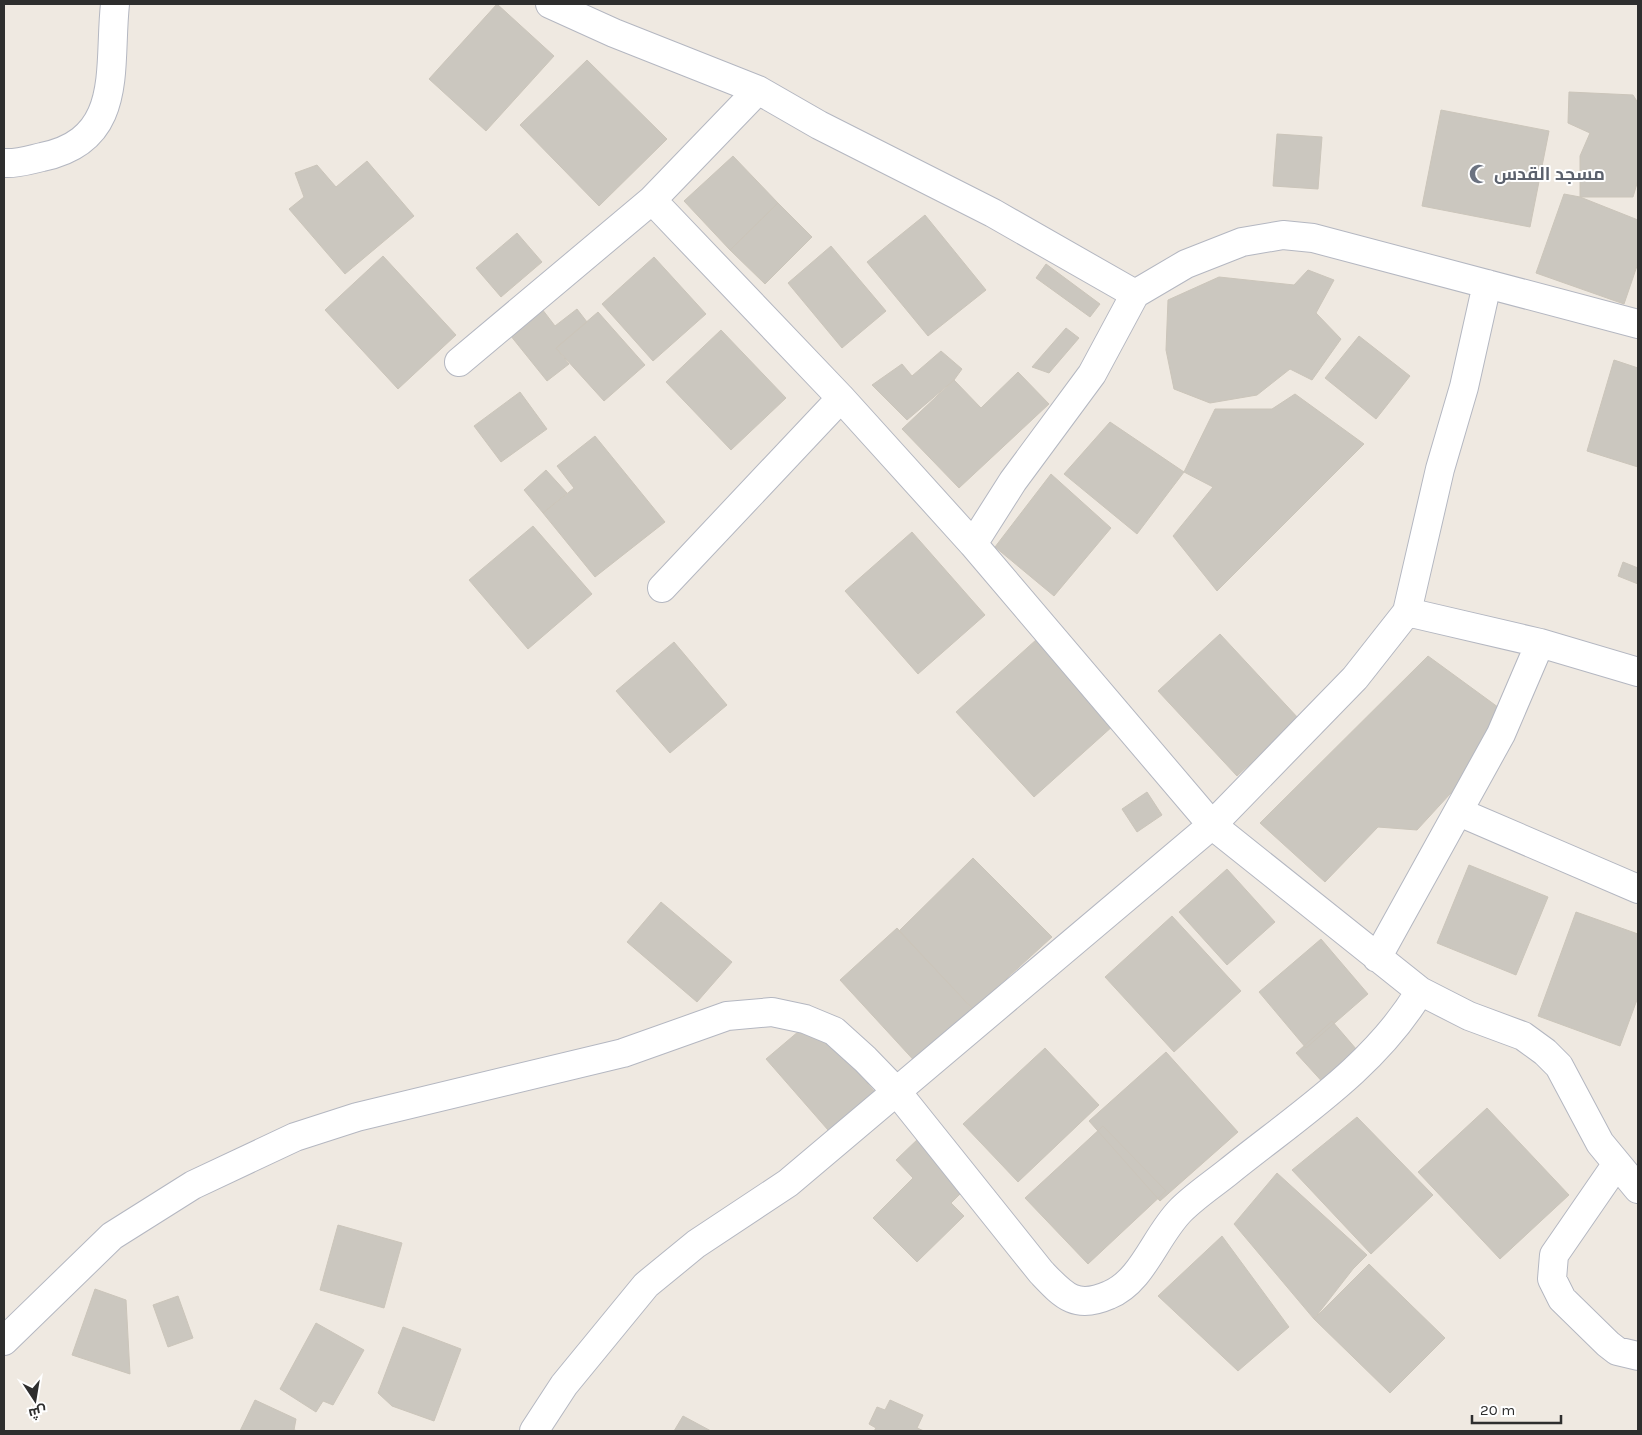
<svg xmlns="http://www.w3.org/2000/svg" width="1642" height="1435" viewBox="0 0 1642 1435" font-family="Karla,Cairo,sans-serif">
<rect width="100%" height="100%" fill="#efe9e1"/>
<!-- building -->
<path fill="#cbc7bf" stroke="#cbc5ba" d="M497 4 554 56 486 131 429 79Z
M587 60 667 139 599 206 520 125Z
M1569 92 1633 95 1638 103V180L1633 197H1580V156L1590 133 1568 123Z
M1441 110 1549 131 1530 227 1422 206Z
M1277 134 1322 137 1318 189 1273 186Z
M733 156 778 203 730 250 684 201Z
M367 161 414 216 345 274 289 209 304 197 295 173 317 165 336 187Z
M1564 194 1580 197 1638 220V263L1624 304 1536 273Z
M778 203 812 237 765 284 730 250Z
M925 215 986 290 928 336 867 262Z
M517 233 542 262 501 297 476 268Z
M831 246 886 311 842 348 788 283Z
M383 256 456 335 398 389 325 310Z
M654 257 706 314 653 361 602 304Z
M1046 264 1100 304 1090 317 1036 278Z
M1308 270 1334 280 1316 313 1341 339 1312 380 1290 369 1257 395 1210 403 1174 389 1166 350 1168 300 1219 277 1294 285Z
M542 309 555 326 577 309 587 322 556 348 569 364 547 381 502 325Z
M598 312 645 365 604 401 556 348Z
M1066 328 1079 338 1049 373 1032 367Z
M721 330 786 398 731 450 666 382Z
M1359 336 1410 376 1376 419 1325 378Z
M941 351 962 369 954 380 907 420 872 385 902 364 912 376Z
M1614 360 1638 368V467L1587 451Z
M1018 372 1049 404 959 488 902 429 954 380 981 408Z
M520 392 547 429 501 462 474 426Z
M1295 394 1364 444 1217 591 1173 536 1213 487 1184 472 1215 409H1272Z
M1110 422 1184 472 1137 534 1064 474Z
M595 436 665 522 595 577 543 513 574 488 557 466Z
M546 470 567 493 543 513 524 490Z
M1051 474 1111 528 1054 596 995 547Z
M533 526 592 594 528 649 469 580Z
M912 532 985 615 918 674 845 591Z
M1623 562 1638 568V584L1618 576Z
M1220 634 1299 719 1237 776 1158 691Z
M1037 639 1114 725 1034 797 956 712Z
M674 642 727 705 670 753 616 691Z
M1428 656 1517 721 1417 830 1378 827 1325 882 1260 823Z
M1147 792 1162 815 1137 832 1122 809Z
M973 858 1052 937 973 1009 899 931Z
M1469 865 1548 897 1516 975 1437 943Z
M1227 869 1275 922 1227 965 1179 912Z
M661 902 732 962 697 1002 627 942Z
M1576 912 1638 934V997L1620 1046 1538 1016Z
M1172 916 1241 991 1174 1052 1105 977Z
M897 928 977 1014 920 1067 840 980Z
M1321 939 1368 994 1306 1048 1259 992Z
M812 1020 881 1099 835 1138 766 1059Z
M1332 1021 1363 1057 1327 1087 1296 1053Z
M1045 1048 1099 1105 1018 1182 963 1124Z
M1166 1052 1238 1132 1160 1201 1089 1121Z
M1487 1108 1569 1195 1500 1259 1418 1172Z
M1357 1117 1433 1195 1371 1254 1292 1170Z
M1103 1126 1166 1191 1088 1264 1025 1198Z
M920 1137 968 1186 951 1203 964 1216 917 1262 873 1218 913 1178 896 1160Z
M1277 1173 1367 1255 1353 1269 1314 1319 1234 1224Z
M338 1225 402 1243 384 1308 320 1290Z
M1222 1236 1289 1327 1238 1371 1158 1296Z
M1369 1264 1445 1338 1390 1393 1314 1319Z
M95 1289 126 1300 130 1374 72 1355Z
M178 1296 193 1338 168 1347 153 1305Z
M316 1323 364 1350 333 1405 323 1401 316 1412 280 1389Z
M403 1327 461 1349 434 1421 392 1406 378 1393Z
M255 1400 296 1419 294 1430 298 1431H240Z
M890 1400 923 1415 917 1428 924 1431H874L876 1428 869 1424 877 1407 885 1410Z
M683 1416 711 1431H674Z"/>
<g fill="none" stroke-linecap="round" stroke-linejoin="round">
<defs>
<path id="street" d="M550 4 614 33 758 90
M4 163C17 164 29 160 42 157 125 140 108 68 115 4
M652 200 841 398 973 544 1212 825 1420 991 1469 1016 1523 1036 1545 1052 1559 1066 1600 1143 1638 1189
M459 362 652 200 758 90 819 125 993 213 1135 294
M973 544 1013 481 1092 374 1135 294 1186 264 1242 242 1283 235 1313 238 1638 324
M662 588 841 398
M1407 612 1540 643 1638 672
M1459 812 1638 889
M1377 958 1501 734 1540 643
M1616 1165 1554 1255 1552 1279 1562 1299 1608 1344 1617 1351 1638 1356
M4 1341 112 1236 193 1185 295 1137 357 1117 623 1053 727 1016 772 1012 805 1019 834 1031 865 1059 897 1092 1041 1272C1063 1295 1075 1310 1109 1295 1143 1281 1155 1236 1181 1210 1195 1196 1213 1184 1228 1172 1296 1117 1375 1067 1420 991
M534 1431 564 1385 646 1285 696 1244 788 1183 1212 825 1355 678 1407 612 1440 469 1464 387 1487 284"/>
</defs>
<!-- street casing -->
<use href="#street" stroke="#b4b7c1" stroke-width="30"/>
<!-- street -->
<use href="#street" stroke="#fff" stroke-width="28"/>
</g>
<!-- icons -->
<defs>
<symbol id="mosque-bare" viewBox="-9 -9 18 18"><path d="M3.5-4.9A6 6 0 1 0 3.5 4.9A5 5 0 1 1 3.5-4.9Z" fill="#6b7280" stroke="#fff" stroke-width="2.5" paint-order="stroke"/></symbol>
</defs>
<g fill-rule="evenodd">
<use href="#mosque-bare" x="1465" y="160" width="28" height="28"/>
</g>
<g text-anchor="middle" dominant-baseline="central" stroke-width="4" stroke-linejoin="round" paint-order="stroke">
<!-- worship labels -->
<g font-size="18" font-weight="bold" fill="#5b616d" stroke="#fff" text-anchor="start">
<text x="1494" y="174">مسجد القدس</text>
</g>
</g>
<!-- border -->
<rect width="1642" height="1435" fill="none" stroke="#2e2e2e" stroke-width="10"/>
<!-- north arrow -->
<g transform="translate(35 1400) rotate(168)" stroke="#ffffff" stroke-width="4" paint-order="stroke">
<path d="M0-4L9 19L0 12L-9 19Z" fill="#2e2e2e"/>
<text y="-8" font-size="14" font-weight="bold" text-anchor="middle" fill="#2e2e2e">ش</text>
</g>
<!-- scale -->
<path d="M1472 1415v8h89v-8" fill="none" stroke="#2e2e2e" stroke-width="2.5"/>
<text x="1480" y="1415" font-size="15" fill="#2e2e2e" stroke="#ffffff" stroke-width="4" paint-order="stroke">20 m</text>
</svg>
